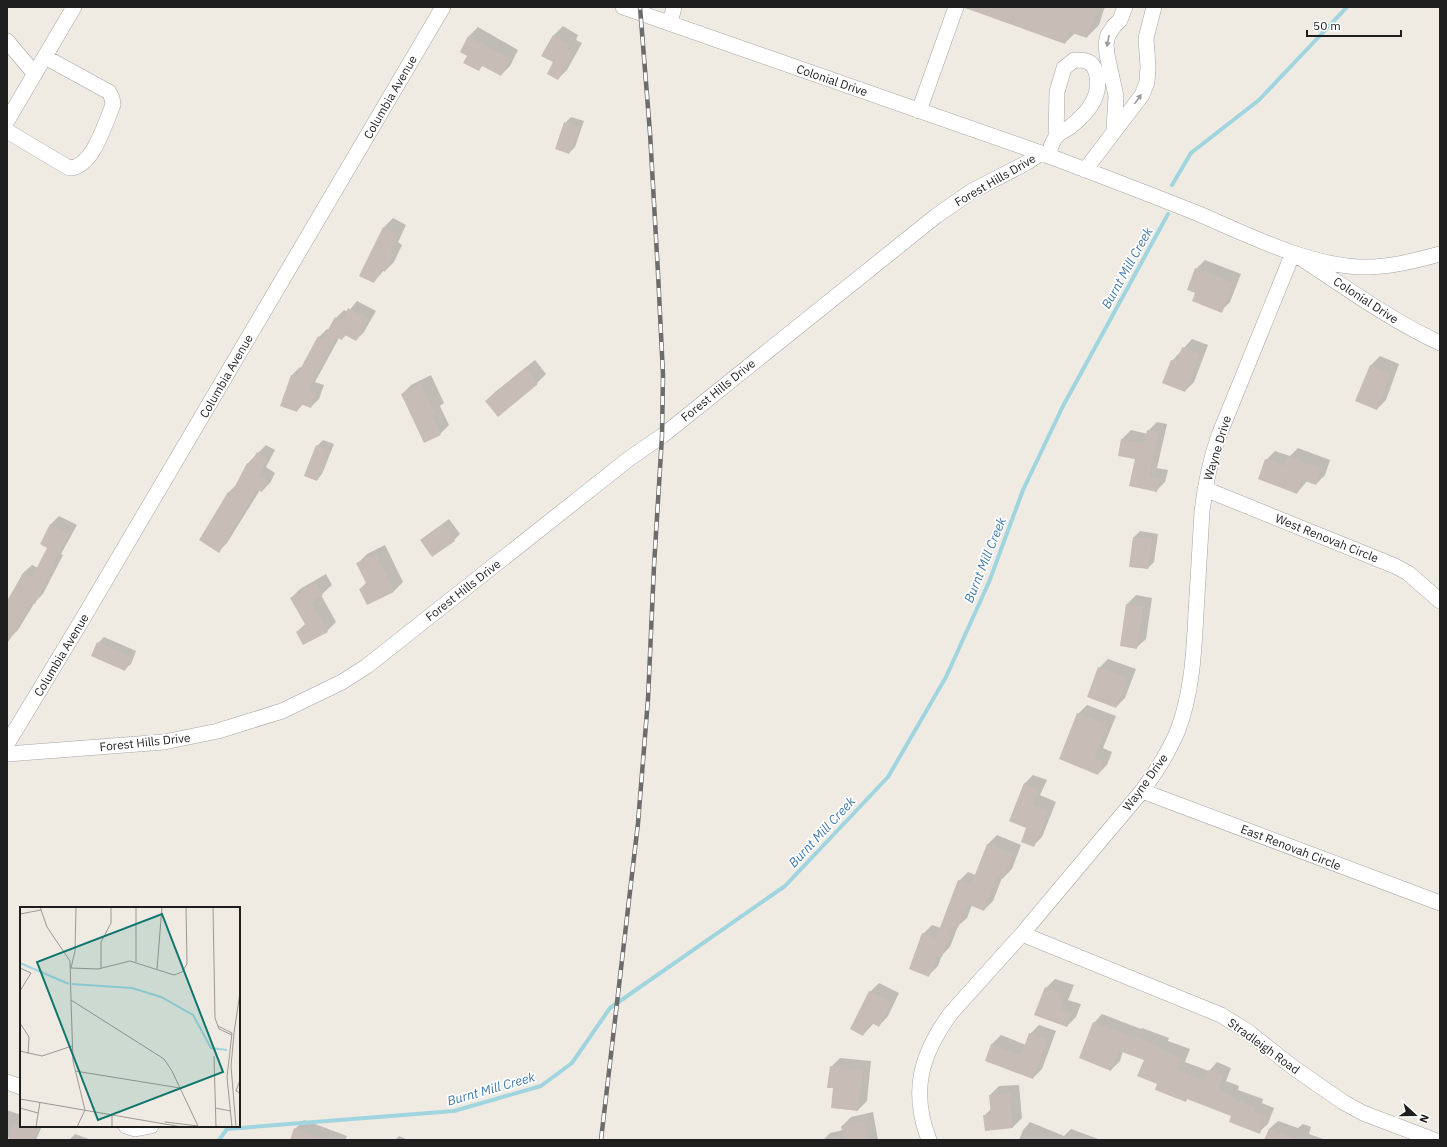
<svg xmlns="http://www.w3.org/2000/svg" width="1447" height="1147" viewBox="0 0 1447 1147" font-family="'IBM Plex Sans',sans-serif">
<rect width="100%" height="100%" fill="#efebe3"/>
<!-- shadow -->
<path fill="#0003" d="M970 7H1106L1104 9 1099 25 1087 37 1075 33 1065 43Z
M563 26 578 35 576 40 582 43 567 70 558 79 554 62V35Z
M478 27 518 50 510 66 501 75 483 65 478 70 469 55 461 51 469 36Z
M571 117 584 121 575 147 569 153 565 123Z
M393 218 406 225 398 242 402 245 394 262 385 271 384 270 374 282 360 275 384 227Z
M1205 260 1241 274 1230 302 1221 311 1196 292V269Z
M357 301 376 311 364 332 356 340 346 335 342 339 339 338 315 382 324 385 319 399 311 407 303 404 297 411 282 405 292 375 300 367 302 368 319 337 327 329 329 330 336 318 344 310 348 312Z
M1192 339 1208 345 1194 382 1185 391 1172 361Z
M1380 356 1399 364 1386 400 1377 409 1371 365Z
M535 360 546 374 537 383 486 401 495 392Z
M431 375 444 403 440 406 449 425 440 434 402 394 411 385Z
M1157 422 1167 424 1157 468 1168 470 1165 482 1156 491 1136 459 1119 455 1122 439 1131 430 1148 434V431Z
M323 440 334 444 322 474 317 480V446Z
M266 445 275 450 266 467 275 473 270 483 262 491 260 490 227 543 219 551 200 540 229 492 237 484 248 463Z
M1298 448 1330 460 1325 475 1316 484 1307 481 1297 493 1266 460 1275 451 1290 456Z
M59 516 77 525 61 554 63 555 43 594 35 602 18 630 10 638 7 636V604L23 573 32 565 38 568 48 547 41 543 51 524Z
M449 519 460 534 454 540H421L427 535Z
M1140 531 1158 534 1154 562 1148 568 1134 537Z
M385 545 403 582 394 591 368 604 360 589 367 582 358 563 367 554Z
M326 574 332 585 321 595 336 622 327 631 297 632 306 623 291 598 300 589Z
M1136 595 1152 598 1146 639 1136 648 1127 604Z
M104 637 136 651 131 664 125 669 98 643Z
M1108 659 1136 669 1125 698 1116 707 1099 668Z
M1087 705 1116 716 1103 748 1112 752 1107 765 1098 774 1078 714Z
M1033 775 1047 780 1040 795 1056 802 1042 837 1033 846 1028 827 1024 784Z
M997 835 1021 845 1012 869 1003 878H1002L993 901 984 910 972 905 967 918 958 926 950 947 942 955 938 966 929 975 923 934 932 925 941 928 959 881 968 872 976 875 988 844Z
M1055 979 1074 985 1068 1000 1081 1004 1076 1017 1067 1026 1046 988Z
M879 983 899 993 888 1016 879 1026 874 1023 863 1035 870 992Z
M1102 1014 1141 1029 1142 1028 1169 1038 1168 1041 1190 1049 1185 1062 1209 1071 1217 1062 1231 1068 1226 1081 1239 1086 1238 1090 1263 1099 1262 1103 1274 1108 1268 1124 1259 1132 1233 1116 1188 1098 1185 1101 1159 1083 1145 1060 1123 1051 1120 1061 1111 1070 1094 1023Z
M1039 1025 1056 1031 1042 1069 1033 1078 986 1060 992 1044 1001 1035 1026 1045 1030 1034Z
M840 1058 871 1061 867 1101 858 1110 834 1087 831 1067Z
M1019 1085 1022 1118 1013 1127 986 1130 984 1116 991 1109 990 1095 999 1086Z
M7 1110 21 1115V1126H42L36 1140H15L7 1137Z
M873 1112 878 1140H823L830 1133 843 1130 842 1126 851 1117Z
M304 1120 347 1136 345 1140H291L295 1129Z
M1278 1121 1298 1128 1303 1124 1311 1127 1309 1134 1326 1140H1265L1269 1129Z
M1030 1122 1064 1136 1071 1129 1101 1140H1019L1023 1130Z
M75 1134 91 1140H69Z
M399 1136 408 1140H395Z"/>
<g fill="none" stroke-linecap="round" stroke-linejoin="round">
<!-- stream -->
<path stroke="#a0d5e0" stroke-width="4" d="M1172 185 1191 153 1259 100 1347 7
M219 1140 227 1129 454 1111 541 1086 572 1063 610 1008 785 886 888 777 946 677 989 582 1023 490 1063 406 1168 214"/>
</g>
<!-- building -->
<path fill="#c8bdb6" d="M965 7H1098L1087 38 1069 32 1065 44 965 8Z
M553 35 570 44 568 49 573 53 558 80 547 74 553 62 541 56Z
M468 36 510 59 501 76 482 66 479 71 463 63 467 56 460 52Z
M564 122 579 127 569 154 555 149Z
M383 227 398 234 390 252 394 254 385 272 381 269 374 283 359 276Z
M1195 268 1233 283 1222 313 1192 301 1195 293 1187 290Z
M348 308 368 319 356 341 345 335 342 340 336 337 308 390 316 393 311 408 300 404 297 412 280 406 291 375 296 377 318 336 323 339 335 317 342 321Z
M1182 347 1200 354 1185 392 1162 383 1171 360 1177 362Z
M1370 365 1391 373 1377 410 1355 401Z
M525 368 538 384 498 417 485 401Z
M421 384 435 413 431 415 441 435 424 443 401 394Z
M1147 430 1158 432 1149 476 1160 479 1157 492 1129 486 1135 459 1118 456 1121 439 1144 444Z
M316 445 329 450 317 481 304 476Z
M257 452 268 458 259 476 268 481 262 492 257 490 219 553 199 540 228 492 231 494 247 463 250 464Z
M1288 456 1322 469 1316 485 1302 480 1297 494 1258 479 1265 459 1284 466Z
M50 524 69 534 54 562 55 563 35 604 32 603 7 644V601L23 573 32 577 47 548 40 544Z
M443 524 455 541 432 557 420 540Z
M1133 537 1152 539 1148 569 1129 567Z
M376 554 394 592 367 605 359 589 367 585 356 563Z
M316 583 323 595 311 602 328 632 303 645 296 632 306 626 290 598Z
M1126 604 1143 607 1137 649 1120 646Z
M97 642 131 657 125 671 91 656Z
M1098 667 1127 678 1116 708 1087 697Z
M1077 713 1107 725 1094 758 1104 761 1098 775 1059 759Z
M1024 783 1038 789 1032 805 1048 811 1034 847 1021 842 1026 828 1009 821Z
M987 844 1013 854 1003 879 997 877 984 911 967 904 958 928 954 926 942 957 937 956 929 977 909 969 922 933 936 938 958 880 971 885Z
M1045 987 1065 994 1060 1009 1072 1013 1067 1027 1034 1015Z
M869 991 891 1002 879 1027 870 1022 863 1036 850 1029Z
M1093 1022 1132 1037 1133 1036 1161 1047 1160 1049 1182 1058 1177 1070 1204 1080 1208 1070 1223 1076 1218 1090 1231 1095 1230 1098 1255 1108 1254 1112 1266 1116 1260 1134 1229 1122 1231 1116 1187 1099 1186 1102 1155 1090 1157 1084 1137 1076 1144 1060 1119 1051 1111 1071 1079 1058Z
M1029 1033 1047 1040 1033 1079 985 1061 991 1044 1021 1055Z
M830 1066 863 1070 858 1111 831 1108 833 1088H827Z
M1010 1093 1013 1128 985 1131 983 1115H991L989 1095Z
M864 1121 868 1140H844L841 1126Z
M13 1126H30L38 1129 34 1140H8Z
M294 1128 323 1139V1140H290Z
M1269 1129 1296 1139V1140H1264Z"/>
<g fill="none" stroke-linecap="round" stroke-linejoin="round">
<defs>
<path id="minor" d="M623 7 1041 153
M670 23 674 7
M7 41 35 74
M919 111 956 7
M7 121 74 7
M1114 130 1116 96 1107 55 1106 44 1108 35 1114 26 1120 20 1125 7
M7 131 69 168C93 168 105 123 113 105L112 98 109 92 45 57
M1048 156C1050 150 1052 140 1057 136 1060 132 1066 130 1070 127 1087 114 1103 95 1096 72 1092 60 1085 60 1074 60L1064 68 1057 92 1056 136
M1085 170 1142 95 1147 82 1148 67 1146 38 1154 7
M1205 489 1395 566 1408 573 1440 601
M7 744 82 620 443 7
M7 754 164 742 218 731 282 711 342 682 367 666 630 458 662 436 936 216 972 191 1026 163 1041 153C1094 173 1147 193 1199 214 1248 235 1307 265 1360 267 1387 268 1414 261 1440 254
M1142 791 1440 903
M1022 934 1221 1015 1247 1031 1294 1068 1343 1102 1363 1113 1434 1140
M7 1082 21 1087
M126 1126 135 1129 151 1126
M929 1140C910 1091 921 1054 951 1013L1022 934 1142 791C1156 772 1169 752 1178 730 1192 692 1194 653 1196 613 1198 579 1200 546 1202 512 1205 485 1210 461 1219 435L1293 253C1341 284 1388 319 1440 343"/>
</defs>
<!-- minor casing -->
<use href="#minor" stroke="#a5a5a5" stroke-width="16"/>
<!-- minor -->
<use href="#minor" stroke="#fff" stroke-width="15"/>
<defs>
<path id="rail" d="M601 1140 638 823 648 699 654 566 662 436 663 375 658 273 650 133 640 7"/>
</defs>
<!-- rail casing -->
<use href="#rail" stroke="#6c6c6c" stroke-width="4.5"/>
<!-- rail -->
<use href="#rail" stroke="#fff" stroke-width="3" stroke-dasharray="9" stroke-linecap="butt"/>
</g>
<!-- one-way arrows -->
<defs><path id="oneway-solid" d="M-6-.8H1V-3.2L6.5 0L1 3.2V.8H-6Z"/></defs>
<g fill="#9a9a9a">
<use href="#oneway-solid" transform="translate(1108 41) rotate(101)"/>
<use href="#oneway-solid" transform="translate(1138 99) rotate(-54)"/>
</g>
<g text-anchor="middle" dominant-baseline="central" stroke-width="3.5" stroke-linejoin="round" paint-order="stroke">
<!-- street labels -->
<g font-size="12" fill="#1e1e1e" stroke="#fff">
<text transform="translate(832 80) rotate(19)">Colonial Drive</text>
<text transform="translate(390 97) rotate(-60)">Columbia Avenue</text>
<text transform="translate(995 180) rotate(-30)">Forest Hills Drive</text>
<text transform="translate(1366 300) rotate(33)">Colonial Drive</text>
<text transform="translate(226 376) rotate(-60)">Columbia Avenue</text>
<text transform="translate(718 390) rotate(-39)">Forest Hills Drive</text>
<text transform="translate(1217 448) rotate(-73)">Wayne Drive</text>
<text transform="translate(1327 538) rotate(22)">West Renovah Circle</text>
<text transform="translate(463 590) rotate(-38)">Forest Hills Drive</text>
<text transform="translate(61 655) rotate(-59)">Columbia Avenue</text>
<text transform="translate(145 742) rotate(-6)">Forest Hills Drive</text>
<text transform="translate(1145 782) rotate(-54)">Wayne Drive</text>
<text transform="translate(1291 847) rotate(21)">East Renovah Circle</text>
<text transform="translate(1264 1046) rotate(36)">Stradleigh Road</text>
</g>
<!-- water labels -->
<g font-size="13" font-style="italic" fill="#417bab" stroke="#fff">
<text transform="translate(1127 268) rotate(-61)">Burnt Mill Creek</text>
<text transform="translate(985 560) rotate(-68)">Burnt Mill Creek</text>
<text transform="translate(822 832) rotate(-47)">Burnt Mill Creek</text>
<text transform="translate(491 1089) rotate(-16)">Burnt Mill Creek</text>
</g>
</g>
<!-- overview -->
<g transform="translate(20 907)">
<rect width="220" height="220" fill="#efebe3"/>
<path fill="none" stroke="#a0d5e0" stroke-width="2" d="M0 56 49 77M52 77 112 81 141 90 173 108 191 141 207 143"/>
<path fill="none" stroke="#9b9994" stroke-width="1" d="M20 0 27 20 50 54 51 93 144 152 152 164 178 219M56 0 55 44 51 61 78 62 110 54 154 68 162 65 167 57 166 0M193 0 195 111 199 122 212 128M0 7 21 3M116 55V0M0 61 11 66 0 84M81 61V35L91 16V0M137 62 142 0M51 93 53 154 65 203M0 116 9 130 8 147M198 119 212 126M214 126 211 159 216 220M214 126 220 85M0 144 22 149 52 139M194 149 196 220M55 164 160 181M220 173 216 184 220 186M0 192 162 220M0 201 18 206M195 201 211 204M92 207V220M145 215 178 219M16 220 20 195M57 220 65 203M212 220 207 170 212 126"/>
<path fill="#0f766e" fill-opacity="0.15" stroke="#0f766e" stroke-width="2" d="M142 7 203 165 78 213 17 55Z"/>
<rect width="220" height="220" fill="none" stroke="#1e1e1e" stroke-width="2"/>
</g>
<!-- border -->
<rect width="1447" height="1147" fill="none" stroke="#1e1e1e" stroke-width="16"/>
<!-- north arrow -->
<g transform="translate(1415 1115) rotate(111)" stroke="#ffffff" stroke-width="3" paint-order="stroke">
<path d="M0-3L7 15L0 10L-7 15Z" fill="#1e1e1e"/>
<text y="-6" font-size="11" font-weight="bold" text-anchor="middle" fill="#1e1e1e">N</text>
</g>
<!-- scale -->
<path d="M1307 30v6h94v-6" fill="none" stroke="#1e1e1e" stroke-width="2"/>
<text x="1313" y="30" font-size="12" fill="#1e1e1e" stroke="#ffffff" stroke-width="3" paint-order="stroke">50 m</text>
</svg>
